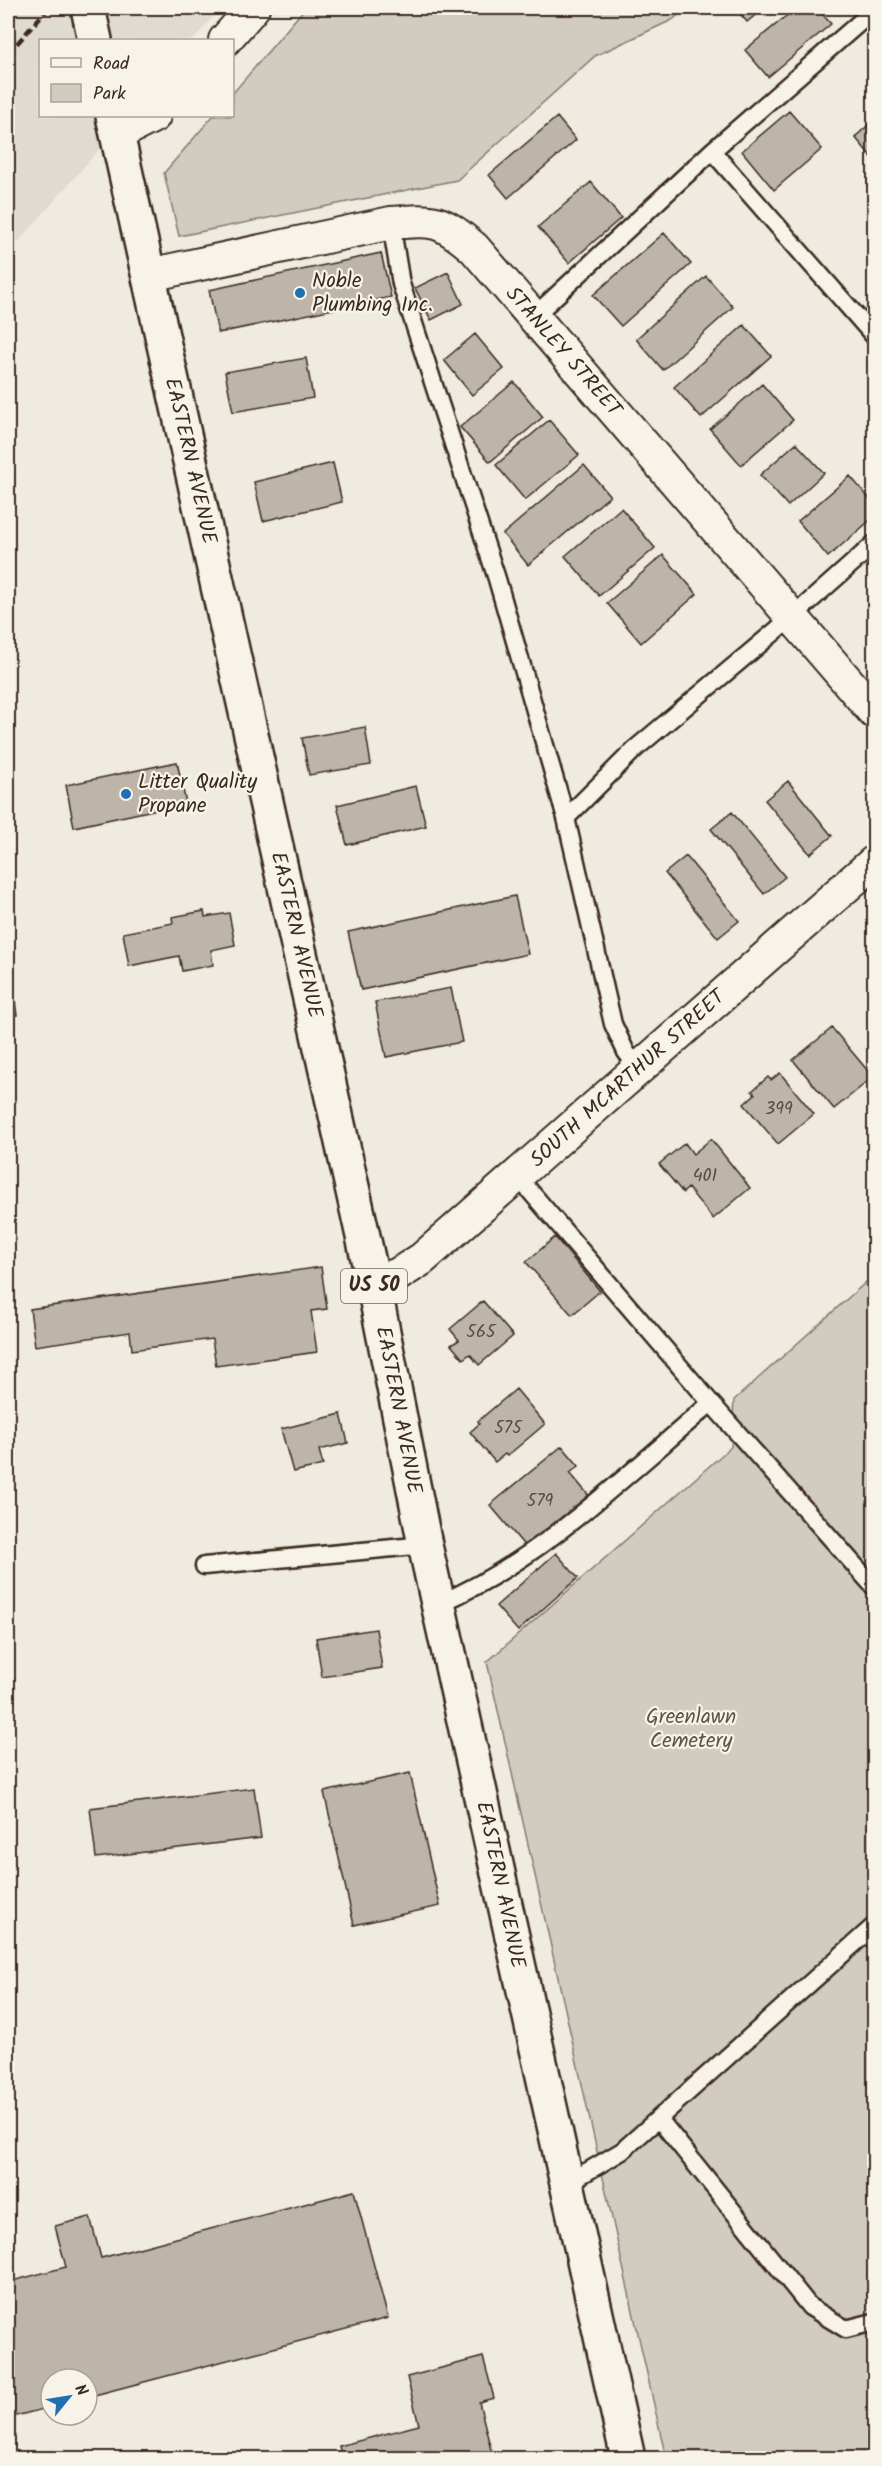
<svg xmlns="http://www.w3.org/2000/svg" width="882" height="2466" viewBox="0 0 882 2466" font-family="Kalam,sans-serif">
<rect width="100%" height="100%" fill="#efebe0"/>
<filter id="ink" filterUnits="userSpaceOnUse"><feTurbulence type="fractalNoise" baseFrequency=".0167" numOctaves="2"/><feDisplacementMap in="SourceGraphic" scale="12" xChannelSelector="R" yChannelSelector="G"/><feConvolveMatrix kernelMatrix="1 2 1 2 8 2 1 2 1" color-interpolation-filters="sRGB"/></filter>
<g filter="url(#ink)">
<!-- built -->
<path fill="#e0dbd0" d="M8 8H221L193 40H40V116H128L8 254Z"/>
<!-- green -->
<path fill="#d1cbc0" stroke="#867a6f" stroke-width="1.5" d="M305 8H687L672 20 595 56 457 180 179 236 164 173 213 116H232L233 93Z
M874 1275V2458H666L487 1662 731 1447 734 1400Z"/>
<!-- building -->
<path fill="#bdb5aa" stroke="#3b2a1e" stroke-width="1.5" d="M735 8H764L747 22Z
M796 8H817L831 24 768 77 745 50Z
M789 111 822 149 774 190 742 151Z
M557 117 576 140 508 198 489 175Z
M874 120V160L855 137Z
M591 182 621 218 569 263 538 227Z
M664 233 691 264 621 326 593 295Z
M381 253 391 297 218 333 209 290Z
M448 272 463 304 431 320 415 288Z
M706 276 733 307 663 370 636 339Z
M744 325 771 356 701 418 674 387Z
M475 334 504 369 472 395 444 360Z
M306 358 313 398 233 412 225 372Z
M514 382 543 417 490 462 460 427Z
M762 384 793 420 741 465 710 429Z
M549 420 579 455 525 500 496 465Z
M796 443 824 473 788 506 760 475Z
M333 463 342 502 263 521 254 482Z
M584 465 610 496 528 565 503 534Z
M850 476 874 504V517L828 557 798 521Z
M621 508 655 548 599 596 565 556Z
M663 555 697 594 641 643 607 603Z
M365 727 371 765 309 775 302 738Z
M177 762 186 803 74 827 66 785Z
M788 781 832 836 810 854 765 800Z
M416 786 426 826 347 845 337 805Z
M732 812 785 877 764 894 711 829Z
M686 856 739 921 718 938 665 873Z
M515 896 528 954 361 990 348 932Z
M204 911 205 917 229 913 235 945 211 950 213 965 182 971 179 956 129 966 123 933 173 923 172 917Z
M8 953 17 1015 8 1016Z
M451 988 462 1042 386 1057 375 1002Z
M832 1028 873 1077 834 1109 793 1060Z
M780 1073 814 1114 778 1144 744 1104 755 1094 752 1091 768 1077 771 1080Z
M711 1139 750 1188 713 1219 688 1188 683 1193 659 1164 685 1143 693 1154Z
M555 1237 600 1291 572 1315 526 1262Z
M321 1267 327 1309 311 1311 317 1352 216 1366 212 1339 132 1350 130 1332 35 1346 30 1309Z
M483 1301 513 1336 479 1365 470 1354 463 1359 451 1345 459 1340 450 1329Z
M516 1389 545 1424 507 1456 505 1454 495 1462 470 1432 479 1424 478 1421Z
M341 1414 348 1443 319 1450 323 1465 293 1472 281 1429Z
M562 1446 579 1466 570 1473 590 1497 528 1550 490 1505Z
M556 1553 578 1578 518 1631 496 1606Z
M376 1629 382 1668 322 1677 316 1638Z
M410 1773 440 1906 354 1925 324 1792Z
M254 1788 261 1838 96 1858 90 1808Z
M354 2191 388 2318 87 2397V2379H51V2407L8 2418V2282L66 2267 55 2226 90 2217 101 2258Z
M483 2357 494 2398 479 2402 493 2458H342L339 2446 419 2425 407 2377Z"/>
<g fill="none" stroke-linecap="round" stroke-linejoin="round">
<defs>
<path id="lane" d="M712 151 874 336
M391 223 401 284 497 579 566 818 613 1024 626 1052 639 1069
M532 318 712 151 874 10
M566 818 635 749 791 618 874 544
M518 1177 711 1403 874 1587
M204 1566 425 1545
M438 1604C539 1562 628 1473 711 1403
M659 2119 810 2307 846 2329 874 2322
M566 2184 622 2151 874 1926"/>
<path id="street" d="M225 40 253 8
M118 134 154 116
M149 275 391 223C435 219 440 219 474 248L874 712
M373 1281 397 1275 422 1259 874 862"/>
<path id="primary" d="M88 8 95 40
M113 116 373 1281 425 1545 628 2458"/>
</defs>
<!-- lane casing -->
<use href="#lane" stroke="#3b2a1e" stroke-width="21"/>
<!-- street casing -->
<use href="#street" stroke="#3b2a1e" stroke-width="36"/>
<!-- primary casing -->
<use href="#primary" stroke="#3b2a1e" stroke-width="38"/>
<!-- lane -->
<use href="#lane" stroke="#f7f3e8" stroke-width="16"/>
<!-- street -->
<use href="#street" stroke="#f7f3e8" stroke-width="32"/>
<!-- primary -->
<use href="#primary" stroke="#f7f3e8" stroke-width="33"/>
<!-- rail -->
<path stroke="#3b2a1e" stroke-width="4.5" stroke-dasharray="9 4.5" stroke-linecap="butt" d="M8 54 48 8"/>
</g>
</g>
<!-- markers -->
<g fill="#1f6fb2" stroke="#f7f3e8" stroke-width="2">
<circle cx="300" cy="293" r="6"/>
<circle cx="126" cy="794" r="6"/>
</g>
<g text-anchor="middle" dominant-baseline="central" stroke-width="4.5" stroke-linejoin="round" paint-order="stroke">
<!-- number labels -->
<g font-size="18" fill="#5c4d41">
<text x="779" y="1109">399</text>
<text x="705" y="1176">401</text>
<text x="481" y="1332">565</text>
<text x="508" y="1428">575</text>
<text x="540" y="1501">579</text>
</g>
<!-- shield labels -->
<rect fill="#f7f3e8" stroke="#73665b" stroke-width="1.5" x="341" y="1269" width="66" height="34" rx="4.5"/>
<g font-size="20" font-weight="bold" fill="#3b2a1e">
<text x="374" y="1286">US 50</text>
</g>
<!-- poi labels -->
<g font-size="21" fill="#3b2a1e" stroke="#f7f3e8" text-anchor="start">
<text x="312" y="281">Noble<tspan x="312" dy="24">Plumbing Inc.</tspan></text>
<text x="138" y="782">Litter Quality<tspan x="138" dy="24">Propane</tspan></text>
</g>
<!-- street labels -->
<g font-size="21" fill="#3b2a1e" stroke="#f7f3e8">
<text transform="translate(563 352) rotate(49)">STANLEY STREET</text>
<text transform="translate(190 461) rotate(77)">EASTERN AVENUE</text>
<text transform="translate(296 935) rotate(77)">EASTERN AVENUE</text>
<text transform="translate(628 1079) rotate(-42)">SOUTH MCARTHUR STREET</text>
<text transform="translate(398 1410) rotate(79)">EASTERN AVENUE</text>
<text transform="translate(500 1885) rotate(78)">EASTERN AVENUE</text>
</g>
<!-- park labels -->
<g font-size="21" fill="#605246" stroke="#f7f3e8">
<text x="691" y="1717">Greenlawn<tspan x="691" dy="24">Cemetery</tspan></text>
</g>
</g>
<!-- margin -->
<rect width="882" height="2466" fill="none" stroke="#f7f3e8" stroke-width="30"/>
<rect x="15" y="15" width="852" height="2436" fill="none" stroke="#3b2a1e" stroke-width="2" filter="url(#ink)"/>
<!-- legend -->
<rect x="39" y="39" width="195" height="78" fill="#f7f3e8" stroke="#aca397" stroke-width="1.5"/>
<rect x="51" y="58" width="30" height="9" fill="#f7f3e8" stroke="#aca397" stroke-width="1.5"/>
<text x="93" y="69" font-size="18" fill="#3b2a1e">Road</text>
<rect x="51" y="84" width="30" height="18" fill="#d1cbc0" stroke="#aca397" stroke-width="1.5"/>
<text x="93" y="99" font-size="18" fill="#3b2a1e">Park</text>
<!-- north arrow -->
<g transform="translate(69 2397) rotate(60)"><circle r="28" fill="#f7f3e8" stroke="#aca397" stroke-width="1.5"/>
<path d="M0-4.5L10 22L0 15L-10 22Z" fill="#1f6fb2"/>
<text y="-9" font-size="16" font-weight="bold" text-anchor="middle" fill="#3b2a1e">N</text>
</g>
</svg>
